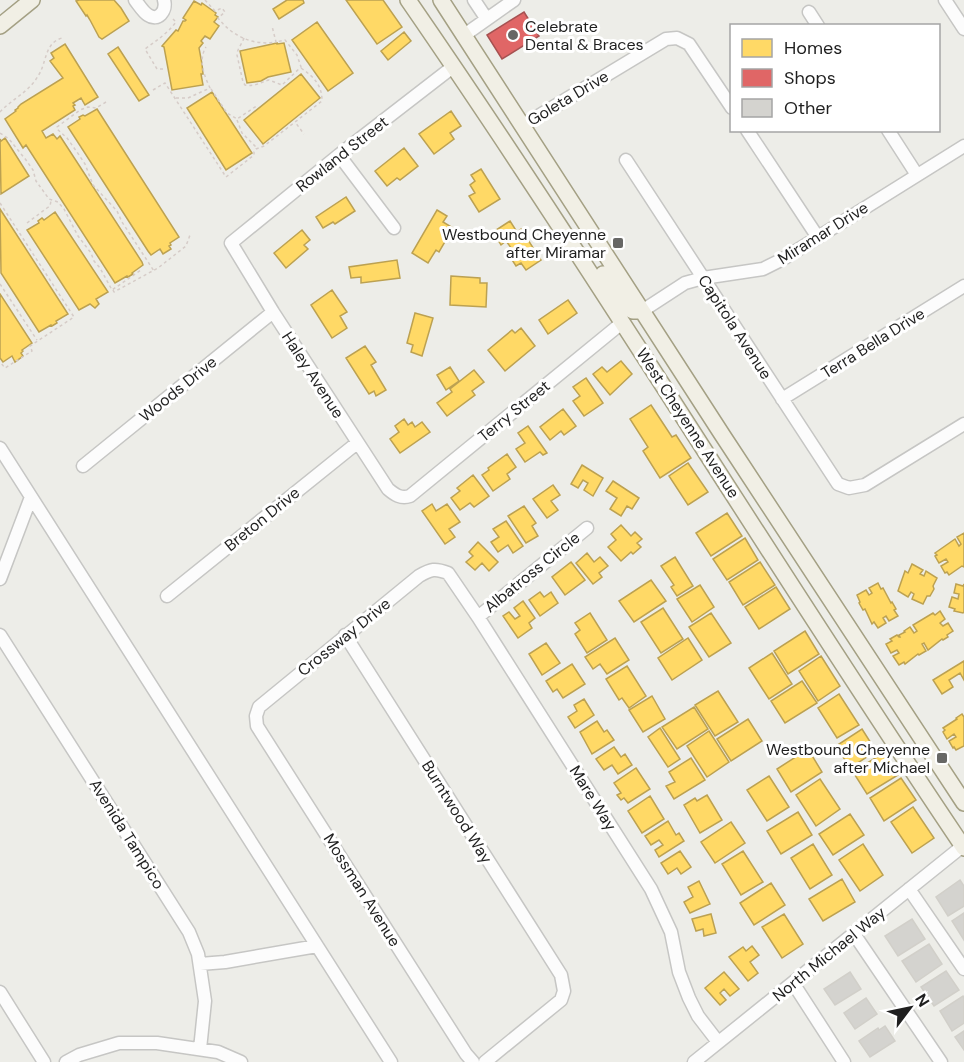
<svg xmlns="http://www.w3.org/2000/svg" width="964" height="1062" viewBox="0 0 964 1062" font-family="'DM Sans',sans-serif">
<rect width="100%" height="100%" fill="#edede8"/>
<!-- homes -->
<path fill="#ffd966" stroke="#bca151" stroke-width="1.5" d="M79 0H114L121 8 129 21 102 39 99 37 90 20 87 15 86 16 76 1Z
M287 0H303L304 3 279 19 273 9Z
M346 0H383L402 27 377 44Z
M194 1 201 5 202 3 216 13 215 15 218 17 214 22 219 26 210 39 205 36 201 41 203 43 199 48 202 64 203 74H201L203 85 172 90 164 47 162 46 176 30 178 31 183 21H185L186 20 183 18Z
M317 22 353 73 328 91 292 40Z
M404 32 411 41 388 60 381 51Z
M277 43V44L284 43 291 72 268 77 261 81 247 83 240 51Z
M65 44 98 97 85 105 81 98 73 103 75 105 73 106 75 110 42 131 46 138 53 134 57 139 60 136 142 262 143 265 132 273 133 274 128 277 127 276 115 283 26 145 23 148 5 119 16 111 15 110 18 108V107L21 104 63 78 50 61 54 58 51 53Z
M118 47 149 95 139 101 108 54Z
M301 74 320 98 263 144 244 120Z
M212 92 252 153 226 170 187 108Z
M97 109 179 237 170 243 171 245 169 246 171 249 163 254 160 249 151 255 148 251 68 127 80 119 79 117 83 115 85 116Z
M451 111 461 126 450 133 454 139 434 154 419 134Z
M5 138 29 176 1 194 0 139 1 141Z
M404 148 418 166 400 180 397 178 387 186 375 171Z
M481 169 500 199 479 212 469 196 475 193 470 185 475 181 471 175Z
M346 197 355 211 335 224 333 222 323 228 316 217Z
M0 209 68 314 56 321 57 323 52 326 51 325 39 332 1 273Z
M437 210 447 216 443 222 453 228 439 252 436 250 428 263 412 253Z
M55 212 108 292 96 299 99 304 95 308 90 304 79 310 27 230 39 223 38 221 42 218 44 220Z
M510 221 517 232 521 229 541 260 526 270 521 263 516 266 507 252 512 249 506 241 501 245 493 232Z
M302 230 310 240 304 245 308 249 286 268 274 253Z
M397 260 400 278 361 283V277L351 278 349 267Z
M451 276 480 278V283H487L486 307 450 305Z
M332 290 347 312 340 316 347 328 332 338 311 305Z
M0 294 32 343 22 350 23 351 21 353 23 356 15 362 12 356 3 362 0 358Z
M568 300 577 313 548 334 539 320Z
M415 313 433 318 422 356 411 352 413 345 407 343Z
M521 328 535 346 505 371 488 350 512 330 515 333Z
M365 346 376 362 371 365 386 390 376 396 374 391 369 394 346 358Z
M621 361 632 374 610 395 593 374 602 367 607 372Z
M450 367 459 381 446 390 437 375Z
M474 370 484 382 472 391 475 395 447 416 437 403 452 392 450 389Z
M586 378 603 403 584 416 573 401 580 396 573 387Z
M651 405 672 437 676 435 691 458 660 478 643 451 648 447 630 419Z
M563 409 576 426 564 435 561 431 550 440 540 427Z
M404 419 408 425 412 422 415 427 422 422 430 432 400 453 390 439 399 432 395 426Z
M528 426 547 453 543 455 540 452 525 462 516 449 525 443 518 433Z
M507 454 516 467 507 474 510 479 493 491 482 475 489 470 488 468Z
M688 463 708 492 688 505 669 476Z
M582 465 603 478 593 496 584 490 588 483 583 480 578 488 571 484Z
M473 475 489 496 474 507 470 503 460 510 451 498 460 491 457 488Z
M613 481 639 498 632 509 627 506 621 516 610 509 617 498 606 491Z
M553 485 560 495 551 501 558 510 547 518 533 499Z
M432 504 436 511 447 504 460 522 449 529 455 537 445 544 422 511Z
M524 506 536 523 532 526 538 536 526 543 508 516Z
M727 513 742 536 711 556 696 533Z
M506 521 523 546 513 553 508 545 498 552 491 542 499 537 493 529Z
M621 525 631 536 635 532 642 539 637 543 641 547 633 554 631 552 621 561 608 547 616 540 611 534Z
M964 533V567L962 566 949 575 947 572 945 573 941 566 948 562 946 559 939 563 935 556 937 555 935 553 955 539 959 546 961 544 957 537Z
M745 538 758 560 727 580 713 559Z
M478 542 498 562 489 571 482 563 475 570 466 562 473 556 469 552Z
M587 553 594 562 600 557 608 566 599 573 602 577 593 584 576 563Z
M675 557 693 586 677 596 671 587 674 585 661 566Z
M571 562 585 580 565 595 552 577Z
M760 562 775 585 743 605 729 582Z
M912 564 923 570 920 574 924 576 926 571 937 578 933 586 934 589 930 596H927L923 604 912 599 914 594 911 592 908 597 898 591 905 571 908 573Z
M651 580 666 601 634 622 619 601Z
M878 583 881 589 883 588 891 603 892 602 896 609 894 610 898 616 889 621 886 616 883 618 886 623 878 628 874 622 872 624 865 609 863 610 859 603 860 602 857 595 866 590 869 595 872 593 869 588Z
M956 584 963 586 964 584V612L963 613 954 611 955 609 949 607 952 597 958 599 959 594 954 593Z
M700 585 714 607 692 622 677 599Z
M776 587 790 609 759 629 745 607Z
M540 592 544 597 551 592 558 603 540 616 529 600Z
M523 601 535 618 529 623 532 628 518 638 503 616 509 612 515 619 520 616 514 608Z
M663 608 683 639 661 653 641 622Z
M940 611 945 619 940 623 943 626 948 623 953 631 947 635 948 637 943 640 942 639 928 650 924 643 922 644 926 651 919 655 918 654 905 664 904 662 899 665 893 656 899 653 897 650 891 653 886 644 892 641 890 639 897 635 899 637H900L899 635 905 632 904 631 910 627 914 633 917 631 913 625 933 613 935 615Z
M590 613 607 640 587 653 575 634 580 630 575 623Z
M711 613 731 643 709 657 689 627Z
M805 631 819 654 788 674 774 651Z
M615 638 629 660 607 674 600 664 593 669 585 657Z
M688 638 702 660 672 680 658 658Z
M546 643 560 663 542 675 529 654Z
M772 653 792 684 769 699 749 668Z
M821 656 840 686 818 701 799 671Z
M964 661V680L960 673 949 680 953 687 942 694 933 680Z
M572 664 585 684 563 698 557 689 553 692 546 681Z
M627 666 646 696 629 708 622 698 619 700 606 679Z
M802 681 817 703 785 723 771 701Z
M718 691 738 722 715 736 695 705Z
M839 694 859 725 837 738 818 708Z
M652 696 665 719 643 732 629 710Z
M584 699 594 715 575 728 568 717 577 711 574 705Z
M694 707 708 729 677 749 662 727Z
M962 714 964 717V746L956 750 954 747 953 748 949 741 956 737 954 734 947 739 943 732 945 730 943 728 957 719 956 718Z
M748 719 762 741 731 761 717 739Z
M597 721 604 732 607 730 614 740 592 754 580 732Z
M660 728 680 759 668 767 648 737Z
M862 729 876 751 850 768 836 746Z
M709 731 729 762 707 777 687 746Z
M614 747 621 757 625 754 632 765 618 774 612 765 604 770 596 759Z
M808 749 822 772 791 792 777 769Z
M883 753 898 775 867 794 853 772Z
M691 758 705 780 674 799 666 786 675 782 669 772Z
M636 768 650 789 628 803 624 798 621 800 617 795 621 793 614 783Z
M769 776 789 807 767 821 747 790Z
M901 778 916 800 884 821 870 798Z
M820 779 840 809 816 826 796 795Z
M707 795 722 820 700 833 684 805 695 798 697 801Z
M650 796 664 819 642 833 628 811Z
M913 807 934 838 912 853 891 822Z
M798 812 812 835 781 854 767 831Z
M850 814 864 835 833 855 819 834Z
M668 821 676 835 679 833 684 841 659 857 655 850 663 845 659 840 651 845 645 836Z
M731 822 745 843 715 863 701 842Z
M813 844 832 875 810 889 791 858Z
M863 844 883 875 860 891 839 860Z
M680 851 691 867 681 874 677 868 668 874 661 863Z
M743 851 763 882 741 895 722 864Z
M842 879 855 902 823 921 809 899Z
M699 881 710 904 690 913 684 902 693 897 688 887Z
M771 883 785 905 754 925 740 903Z
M711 914 716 933 704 936 703 929 696 931 692 919Z
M784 914 803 944 782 958 762 927Z
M752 946 759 955 750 962 758 973 748 981 729 957 743 947 746 951Z
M724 972 739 989 730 996 724 989 720 993 726 1000 720 1005 705 988Z"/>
<!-- shops -->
<path fill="#e06666" stroke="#a65151" stroke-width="1.5" d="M524 12 539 36 502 59 487 35Z"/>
<!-- building -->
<path fill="#d4d3cf" stroke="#d1cfc9" stroke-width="1.5" d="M960 880 964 886V906L948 916 936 897Z
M964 913V940L952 921Z
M912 919 925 939 898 956 885 936Z
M929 944 942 964 916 982 902 961Z
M946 971 959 990 934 1006 921 987Z
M850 972 861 989 835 1005 824 989Z
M963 996 964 998V1023L952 1031 940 1011Z
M866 998 877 1014 855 1029 844 1013Z
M885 1026 895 1041 870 1057 859 1041 878 1028 879 1030Z
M964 1031V1050L955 1037Z"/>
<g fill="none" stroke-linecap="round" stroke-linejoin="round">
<defs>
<path id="minor" d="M135 0C139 5 143 12 148 15 158 22 167 11 164 0
M474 0 486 18
M945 0 964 29
M809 12 818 26
M463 36 514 0
M454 66 339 155 231 243 273 312 388 489C395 495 401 499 410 496L623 322
M522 126 666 39 677 38 689 44 732 108
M747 130 817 236
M888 130 917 175
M339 155 394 228
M626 160 838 484 849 488 865 485 964 424
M642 311 685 283 703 278 763 269 783 259 964 146
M782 399 964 286
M0 448 391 1062
M83 466 273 312
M0 579 31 497
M167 596 357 443
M478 617 587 528
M0 635 189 932 198 954 205 1001 200 1049
M345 635 561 975 564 991 561 1000 485 1062
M909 889 964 969
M854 934 941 1062
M200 964 225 962 317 946
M793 983 844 1062
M0 992 44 1062
M66 1062 79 1055 119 1043H157L218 1052 241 1062
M473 1062 466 1054 257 726 256 716 259 707 419 576C431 569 435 568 448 573L478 617 651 889 671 932 679 972 689 998 698 1016 718 1042
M694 1062 964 845"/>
<path id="major" d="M408 0C600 278 775 568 964 848
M441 0 723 436 964 803
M0 26 32 0
M603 274 628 308 633 311H639"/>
</defs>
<!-- minor casing -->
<use href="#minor" stroke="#c6c6c4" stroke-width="15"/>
<!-- major casing -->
<use href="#major" stroke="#a4a084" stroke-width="18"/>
<!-- path -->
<path stroke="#d6ccc8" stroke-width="1.5" stroke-dasharray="3 3" stroke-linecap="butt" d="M205 0 215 11 222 8 225 12 218 18C232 36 253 46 276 42L272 26
M244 38C242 44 237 49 237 55L243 82 245 85C255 87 261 82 269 80L282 85 301 67 297 55 285 40 276 42
M301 68C314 77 322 85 322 101L295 122 304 134
M163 69H157L145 49C157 40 168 33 176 22L173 19
M211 89 227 113 237 119 258 105
M153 90 165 83 226 177 254 155V152L256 149 264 146 295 122
M176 98H188L210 88C204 75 198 60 206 47
M106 102 96 108 88 107 80 110 57 127V129L67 138 77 152 85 164 93 185 117 211 122 222 154 271
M0 112C12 99 29 92 38 76 47 63 44 43 62 38
M237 120 242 133 256 147
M0 133 9 139 26 160 33 170 36 181 49 199 58 202 64 209 78 236 91 253 94 261 100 268 112 290 141 270
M0 203 74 317 30 346 32 351 5 368 0 362
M27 223 47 208 50 206 51 201
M0 284 37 340
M113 290 114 292 158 268 186 246 190 235"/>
<!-- minor -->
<use href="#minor" stroke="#fcfcfc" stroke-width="12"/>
<!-- major -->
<use href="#major" stroke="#f1efe5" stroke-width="15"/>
</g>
<!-- markers -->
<g fill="#676765" stroke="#fff" stroke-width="2">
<circle cx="513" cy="35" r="6"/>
<rect x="612" y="237" width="12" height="12" rx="3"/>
<rect x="936" y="752" width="12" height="12" rx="3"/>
</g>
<g text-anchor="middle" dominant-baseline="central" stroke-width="6" stroke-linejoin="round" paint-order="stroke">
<!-- poi labels -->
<g font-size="16" fill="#1f1f1f" stroke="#fff" text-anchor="end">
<text x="525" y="26" text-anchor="start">Celebrate<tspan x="525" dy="18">Dental &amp; Braces</tspan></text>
<text x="606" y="234">Westbound Cheyenne<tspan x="606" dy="18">after Miramar</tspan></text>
<text x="930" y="749">Westbound Cheyenne<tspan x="930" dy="18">after Michael</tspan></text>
</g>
<!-- street labels -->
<g font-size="16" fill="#1f1f1f" stroke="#fff">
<text transform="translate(568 98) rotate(-31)">Goleta Drive</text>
<text transform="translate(342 154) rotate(-38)">Rowland Street</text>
<text transform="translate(823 233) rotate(-32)">Miramar Drive</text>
<text transform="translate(735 327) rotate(57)">Capitola Avenue</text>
<text transform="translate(873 343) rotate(-32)">Terra Bella Drive</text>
<text transform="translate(313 375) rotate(57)">Haley Avenue</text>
<text transform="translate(178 389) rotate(-39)">Woods Drive</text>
<text transform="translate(514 411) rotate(-39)">Terry Street</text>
<text transform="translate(688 423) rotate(57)">West Cheyenne Avenue</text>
<text transform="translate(262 519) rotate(-39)">Breton Drive</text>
<text transform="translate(532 572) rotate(-39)">Albatross Circle</text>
<text transform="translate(344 637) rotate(-39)">Crossway Drive</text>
<text transform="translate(593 798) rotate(58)">Mare Way</text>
<text transform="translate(457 812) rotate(58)">Burntwood Way</text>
<text transform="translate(127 834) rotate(58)">Avenida Tampico</text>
<text transform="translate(362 890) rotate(58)">Mossman Avenue</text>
<text transform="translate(829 954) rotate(-39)">North Michael Way</text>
</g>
</g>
<!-- legend -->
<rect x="730" y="24" width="210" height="108" fill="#ffffff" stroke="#a5a5a5" stroke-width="1.5"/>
<rect x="742" y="39" width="30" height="18" fill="#ffd966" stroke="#a5a5a5" stroke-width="1.5"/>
<text x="784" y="54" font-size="18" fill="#1f1f1f">Homes</text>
<rect x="742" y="69" width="30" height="18" fill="#e06666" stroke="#a5a5a5" stroke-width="1.5"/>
<text x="784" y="84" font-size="18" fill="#1f1f1f">Shops</text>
<rect x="742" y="99" width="30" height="18" fill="#d4d3cf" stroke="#a5a5a5" stroke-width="1.5"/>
<text x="784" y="114" font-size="18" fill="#1f1f1f">Other</text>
<!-- north arrow -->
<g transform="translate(910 1008) rotate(58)" stroke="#ffffff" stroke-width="4.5" paint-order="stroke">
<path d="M0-4.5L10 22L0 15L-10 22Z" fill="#1f1f1f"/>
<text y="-9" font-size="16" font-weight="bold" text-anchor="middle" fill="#1f1f1f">N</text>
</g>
</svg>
